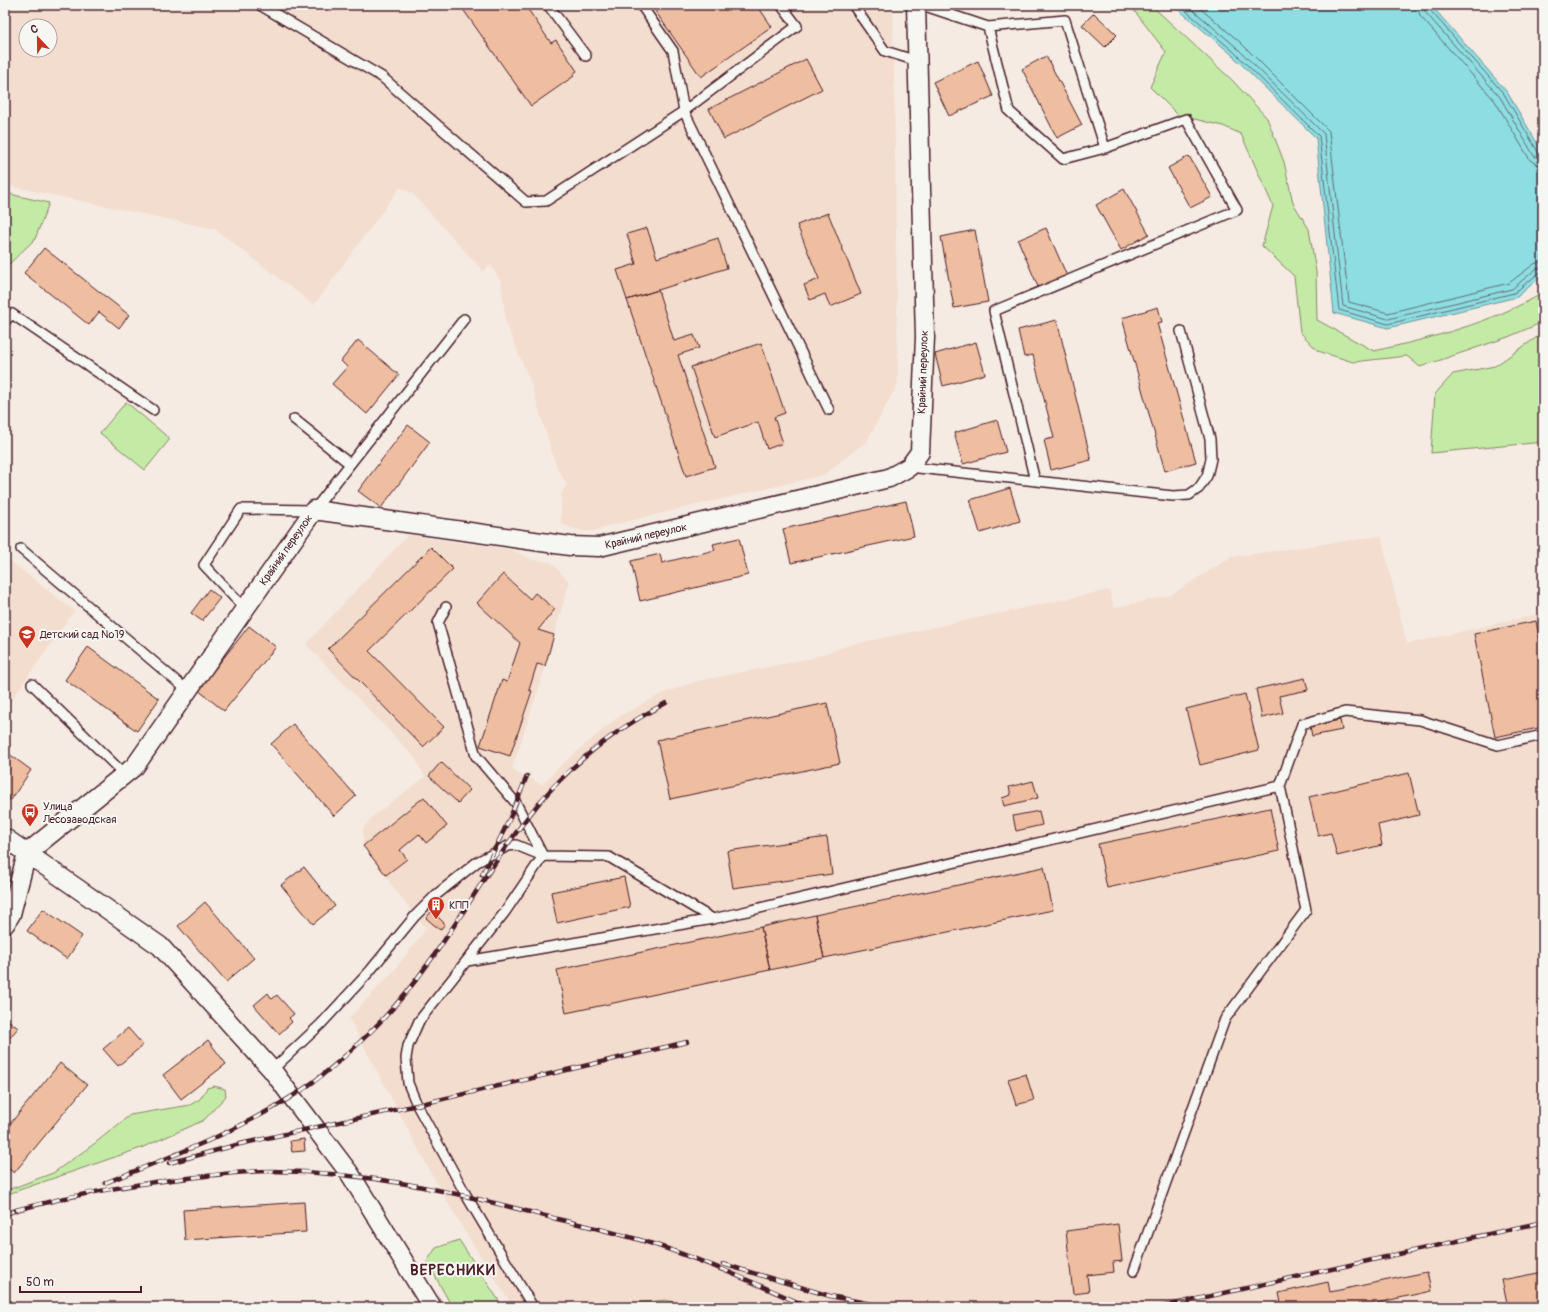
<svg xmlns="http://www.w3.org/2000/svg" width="1548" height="1312" viewBox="0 0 1548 1312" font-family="Pangolin,sans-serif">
<rect width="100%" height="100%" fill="#f5ebe2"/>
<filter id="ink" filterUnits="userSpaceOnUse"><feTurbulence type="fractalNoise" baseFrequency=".025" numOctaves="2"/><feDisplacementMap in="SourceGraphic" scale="8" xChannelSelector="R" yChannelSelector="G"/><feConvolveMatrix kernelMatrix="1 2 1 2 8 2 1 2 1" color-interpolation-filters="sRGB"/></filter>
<g filter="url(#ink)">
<!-- built -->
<path fill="#f3ddce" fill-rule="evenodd" d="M5 5H893L898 383 867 441 823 475 608 526 596 531H582L561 524V495L567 484 557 468 530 381 506 323 501 282 491 265 483 271 412 193 400 187 314 305 215 229 5 185ZM26 26H50V50H26Z
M408 535 513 550 532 560 551 562 569 582 544 672 512 769 542 785 560 766 617 718 657 696 677 688 699 681 812 658 850 645 1109 590 1114 608 1171 595 1231 557 1381 536 1407 644 1543 613V1307H513L462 1227 432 1175 349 1018 392 973 427 928 415 916 363 846V829L372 817 425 777 415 758 306 644Z
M5 557 74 611 10 702 5 699Z"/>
<!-- green -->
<path fill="#c4eba5" stroke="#878568" d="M1128 5H1151L1232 80 1267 118 1284 162 1293 203 1309 229 1316 272 1317 320 1374 351C1432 338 1491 323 1543 293V322L1508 337 1420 367 1407 356 1353 362 1318 351 1300 332 1294 276 1262 246 1273 206 1241 134 1223 126 1178 115 1150 87 1166 52 1133 9Z
M5 193 49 203 35 239 5 268Z
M1543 333V442L1431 453 1435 394 1453 374 1495 366Z
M126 402 170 439 145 470 100 433Z
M214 1086 225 1089 226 1096 204 1120 189 1127 141 1148 5 1195V1191L53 1173 94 1144 130 1115 190 1105 200 1099 207 1088Z
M459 1240 503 1307H452L427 1261 436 1248Z
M666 1300 691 1307H597Z"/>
<!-- water -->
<path fill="#8cdee2" stroke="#729299" d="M1173 5H1431L1507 92 1543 153V275L1517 297 1388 328 1334 313 1316 138 1229 52Z"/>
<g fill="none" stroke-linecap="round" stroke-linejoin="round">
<!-- shore -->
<path stroke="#646b74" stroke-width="1" d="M1179 5 1232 50 1319 136 1339 310 1388 324 1514 293 1539 273 1543 272
M1187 5 1235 46 1324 134 1343 306 1388 319 1512 289 1536 269 1543 267
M1196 5 1240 42 1329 131 1349 302 1388 313 1509 283 1534 264 1543 261
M1417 5 1420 16 1495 101 1530 160 1536 164 1543 166
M1423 5 1425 12 1500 97 1534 156 1543 160
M1428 5 1429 9 1504 94 1538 152 1543 155"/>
</g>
<!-- building -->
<path fill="#efbda0" stroke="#4a1f2b" d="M460 5H525L551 43 556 40 577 71 573 74 574 76 531 106Z
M651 5H757L772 27 701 77Z
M1094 13 1117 35 1105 47 1082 25Z
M1046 56 1082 125 1057 138 1022 69Z
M806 59 822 89 724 139 709 109Z
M978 61 993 96 949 116 933 82Z
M1189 156 1212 197 1190 208 1168 168Z
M1124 189 1149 234 1121 250 1096 205Z
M828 213 861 294 830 307 825 294 810 300 804 285 819 279 797 225Z
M647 228 657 258 718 238 727 268 627 300 617 270 636 264 627 234Z
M1046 228 1067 276 1039 289 1018 240Z
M975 230 988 302 954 308 941 237Z
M44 248 129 315 119 328 99 312 89 325 24 273Z
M658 290 674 341 694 335 699 348 678 355 715 467 686 476 627 300Z
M1158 307 1162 322 1157 323 1196 462 1165 471 1122 318Z
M1057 320 1091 460 1051 470 1044 440 1054 438 1033 355 1024 357 1018 330Z
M358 340 399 375 367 414 332 384 347 367 341 361Z
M976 342 985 374 943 386 935 354Z
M761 343 785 413 774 417 783 443 767 449 758 422 715 437 691 367Z
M997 420 1006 452 963 464 954 433Z
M408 425 430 442 381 508 358 491Z
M1010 488 1020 521 980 533 970 500Z
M906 501 914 536 791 563 783 529Z
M739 538 748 575 640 601 631 561 660 554 662 563 715 550 713 544Z
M431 547 453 569 369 651 444 727 423 747 328 649Z
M503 574 530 599 535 593 555 609 538 630 554 635 545 666 537 664 529 690 532 691 510 756 480 746 502 680 507 682 520 643 477 603Z
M209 589 220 598 202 621 191 613Z
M1536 621 1543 655V727L1495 737 1474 634Z
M249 626 276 647 224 711 198 690Z
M88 647 159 699 137 731 65 680Z
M1305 678 1308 690 1279 696 1283 713 1262 718 1256 689Z
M1245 694 1259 750 1200 765 1186 709Z
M827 703 840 763 670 799 657 740Z
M1340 720 1342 730 1312 736 1310 726Z
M293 724 356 796 334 816 271 744Z
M5 751 31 770 11 800 5 796Z
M441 762 470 790 458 803 429 776Z
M1409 773 1419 815 1378 825 1382 845 1337 856 1331 833 1318 836 1309 797Z
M1033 781 1038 798 1004 806 1002 798 1011 795 1009 787Z
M424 797 447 826 426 843 419 834 400 850 407 859 386 875 363 846Z
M1270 808 1279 851 1107 888 1098 844Z
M1039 811 1042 825 1016 831 1013 816Z
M827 837 832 874 733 888 727 851Z
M304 867 335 906 313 924 281 885Z
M1044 867 1053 910 824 958 815 915Z
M624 877 630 907 557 923 551 892Z
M205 902 254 958 226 982 178 926Z
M43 909 82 936 67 959 27 931Z
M432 911 445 924 440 930 426 918Z
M815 915 824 958 770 970 761 927Z
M761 927 770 970 566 1013 557 970Z
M268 993 272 999 277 995 294 1014 289 1018 292 1022 279 1034 254 1005Z
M5 1018 18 1028 5 1043Z
M128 1028 143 1045 118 1066 103 1049Z
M208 1040 226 1064 181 1099 163 1075Z
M60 1063 87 1085 14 1173 5 1166V1130Z
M1026 1074 1034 1100 1016 1105 1008 1079Z
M304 1139 305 1151 292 1152 290 1141Z
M304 1202 306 1232 185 1240 183 1210Z
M1118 1224 1122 1261 1113 1262 1114 1272 1087 1275 1089 1292 1073 1294 1066 1231Z
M1427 1272 1431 1291 1358 1307H1260L1281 1303 1279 1293 1328 1282 1330 1292Z
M1543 1272V1306L1508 1307 1502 1280Z"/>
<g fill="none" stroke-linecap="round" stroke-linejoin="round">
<defs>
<path id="lane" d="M260 5 382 77 526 202 546 201 684 111 829 410
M548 5 586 56
M641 5 673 51 684 111 797 26 781 5
M853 5 885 51 917 61
M922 5 988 27 1009 111 1063 159 1105 148 1186 119 1237 210 994 311 1035 481
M988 27 1065 20 1105 148
M5 321 12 314 153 410
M294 419 350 464
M909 467 1173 496 1189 495 1199 488 1207 476 1211 459 1210 439 1181 331
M21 549 188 691
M446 607 438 623 476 756 516 803 543 856 505 912 419 1021 408 1046 406 1058 408 1083 417 1105 466 1195 533 1307
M245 609 204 565 241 509 314 510 464 319
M32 684 125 775
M467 961 713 919 1280 786 1302 724 1345 712 1420 720 1498 745 1543 735
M272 1070 321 1024 369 972 415 916 436 895 477 862 508 846 516 845 543 856 609 857 713 919
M1134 1271 1225 1019 1306 910 1280 786"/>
<path id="street" d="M5 838 160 946 272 1070 292 1097 350 1174 432 1307
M27 853 135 766 314 510 570 546 599 547 889 478 909 467 920 452 925 337 916 5
M5 924 11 914 27 853"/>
</defs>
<!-- lane casing -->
<use href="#lane" stroke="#4a1f2b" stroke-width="12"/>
<!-- street casing -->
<use href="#street" stroke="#4a1f2b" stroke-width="21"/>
<!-- lane -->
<use href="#lane" stroke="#f6f6f2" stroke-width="9"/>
<!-- street -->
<use href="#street" stroke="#f6f6f2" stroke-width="18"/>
<defs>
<path id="rail" d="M482 875 509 820 527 776
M169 1163 240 1144 417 1105 687 1042
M105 1183C169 1157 233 1134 291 1097 324 1077 354 1049 381 1021 439 961 476 884 527 818 565 768 610 732 666 703
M16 1210C76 1194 136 1183 197 1177 222 1174 246 1171 271 1171 369 1172 451 1191 545 1216 582 1225 620 1233 656 1245 708 1262 758 1284 808 1307
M5 1214 20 1209
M723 1264 830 1296 887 1307
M1161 1307 1543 1222"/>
</defs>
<!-- rail casing -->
<use href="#rail" stroke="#4a1f2b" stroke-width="4.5"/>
<!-- rail -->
<use href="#rail" stroke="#f6f6f2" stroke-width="3" stroke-dasharray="9" stroke-linecap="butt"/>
</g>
</g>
<!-- icons -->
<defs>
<symbol id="school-pin" viewBox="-11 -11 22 30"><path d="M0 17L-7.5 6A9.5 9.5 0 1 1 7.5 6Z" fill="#c8321e" stroke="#f6f6f2"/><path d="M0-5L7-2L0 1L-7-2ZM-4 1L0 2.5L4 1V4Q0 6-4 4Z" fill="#fff"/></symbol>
<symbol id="bus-pin" viewBox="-11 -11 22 30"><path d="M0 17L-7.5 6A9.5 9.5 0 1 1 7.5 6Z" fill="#c8321e" stroke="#f6f6f2"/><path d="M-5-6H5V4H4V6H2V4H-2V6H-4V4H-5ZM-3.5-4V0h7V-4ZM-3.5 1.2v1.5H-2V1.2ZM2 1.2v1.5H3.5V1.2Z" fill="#fff"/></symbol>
<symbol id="building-pin" viewBox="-11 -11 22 30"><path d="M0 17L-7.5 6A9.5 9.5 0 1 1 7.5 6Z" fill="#c8321e" stroke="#f6f6f2"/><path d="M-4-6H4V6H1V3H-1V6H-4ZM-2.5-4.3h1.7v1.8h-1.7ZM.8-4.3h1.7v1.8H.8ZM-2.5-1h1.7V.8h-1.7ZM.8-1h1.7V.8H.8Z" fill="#fff"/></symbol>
</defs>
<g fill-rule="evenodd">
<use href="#school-pin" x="17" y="624" width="20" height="27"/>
<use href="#bus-pin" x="20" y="802" width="20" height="27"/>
<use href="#building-pin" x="426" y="895" width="20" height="27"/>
</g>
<g text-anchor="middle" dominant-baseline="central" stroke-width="4" stroke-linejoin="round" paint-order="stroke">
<!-- street labels -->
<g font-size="11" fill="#4a1f2b" stroke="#f6f6f2">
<text transform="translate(923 372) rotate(-88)">Крайний переулок</text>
<text transform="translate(646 536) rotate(-13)">Крайний переулок</text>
<text transform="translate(286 550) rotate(-55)">Крайний переулок</text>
</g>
<!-- poi labels -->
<g font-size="11" fill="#4a1f2b" stroke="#f6f6f2" text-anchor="start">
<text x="40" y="634">Детский сад №19</text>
<text x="43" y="806">Улица<tspan x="43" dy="13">Лесозаводская</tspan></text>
<text x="449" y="905">КПП</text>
</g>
<!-- district labels -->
<g font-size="15" font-weight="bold" letter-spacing="1" fill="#4a1f2b" stroke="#f6f6f2">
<text x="453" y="1270">ВЕРЕСНИКИ</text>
</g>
</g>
<!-- margin -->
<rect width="1548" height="1312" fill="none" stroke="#f6f6f2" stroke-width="20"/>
<rect x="10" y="10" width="1528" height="1292" fill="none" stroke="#4a1f2b" stroke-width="1.5" filter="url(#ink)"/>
<!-- north arrow -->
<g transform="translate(38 38) rotate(338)"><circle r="19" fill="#f6f6f2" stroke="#b1a0a2"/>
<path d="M0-3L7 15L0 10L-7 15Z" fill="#c8321e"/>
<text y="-6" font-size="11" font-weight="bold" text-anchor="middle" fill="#4a1f2b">С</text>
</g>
<!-- scale -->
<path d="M20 1286v6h121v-6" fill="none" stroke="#4a1f2b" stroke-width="2"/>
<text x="26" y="1286" font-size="12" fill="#4a1f2b" stroke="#f6f6f2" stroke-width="3" paint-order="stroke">50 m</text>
</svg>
